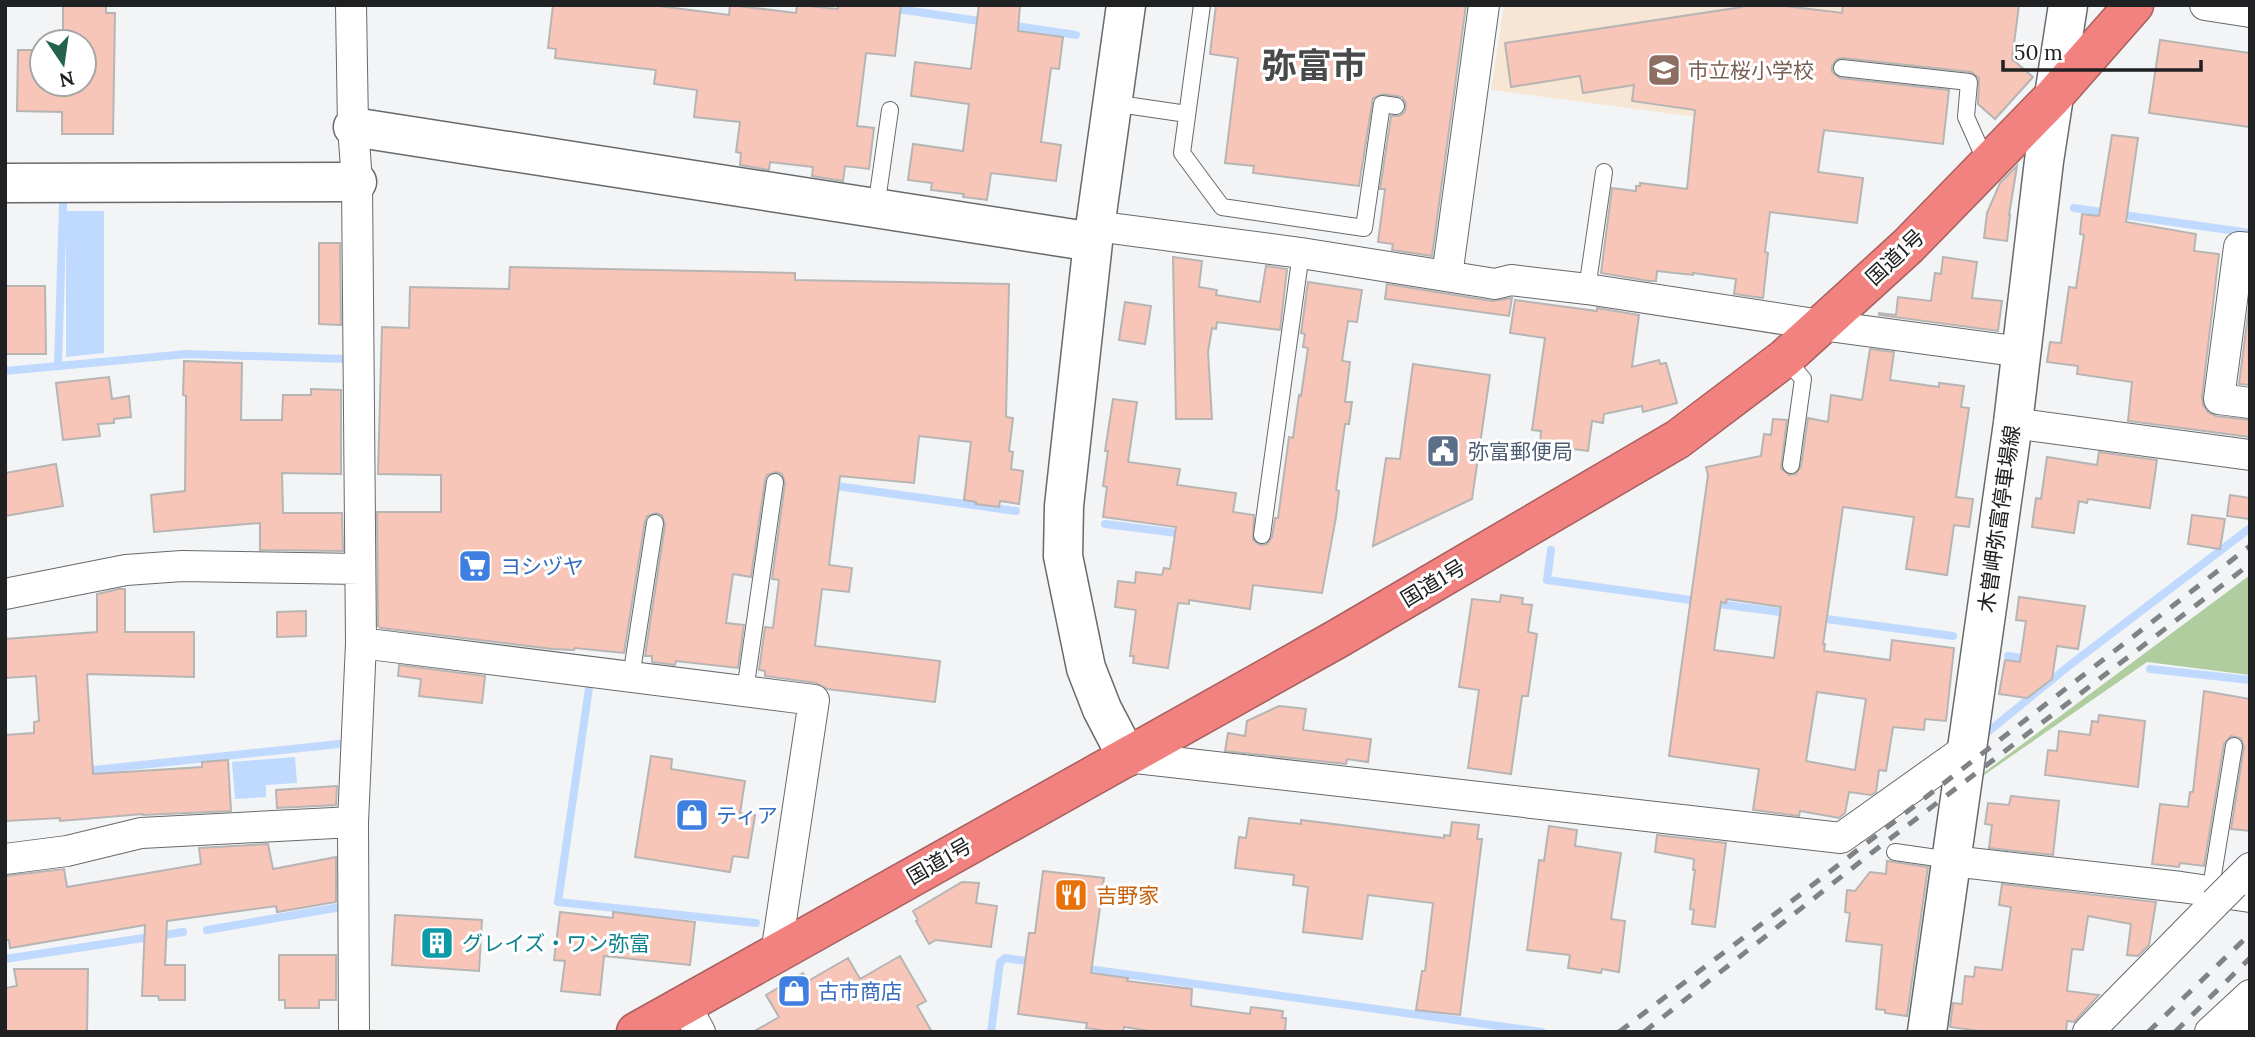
<svg xmlns="http://www.w3.org/2000/svg" width="2255" height="1037" viewBox="0 0 2255 1037" font-family="Lora,'Noto Sans JP',serif">
<rect width="100%" height="100%" fill="#f2f4f6"/>
<!-- education -->
<path fill="#f8e6d5" d="M1504 5H1984L1974 79 1836 61 1826 134 1491 90Z"/>
<!-- green -->
<path fill="#b0cda0" d="M2250 575V675L2147 662 1977 780 1978 777Z"/>
<!-- water -->
<path fill="#c0d9fe" d="M66 211H104V353L66 357Z
M295 757 297 783 266 785V797L235 799 232 762Z"/>
<g fill="none" stroke-linecap="round" stroke-linejoin="round">
<!-- stream -->
<path stroke="#c0d9fe" stroke-width="8" d="M891 8 986 22
M1009 25 1076 35
M2074 208 2250 233
M58 366 63 204
M5 371 187 354 345 359
M829 485 1016 511
M1105 524 1185 534
M1247 542 1276 546
M1551 550 1547 580 1698 601
M1711 603 1788 613
M1819 618 1953 636
M2008 656 2029 659
M2150 669 2250 680
M589 688 558 902 756 923
M1989 731 2070 665 2250 528
M84 771 339 744
M207 930 341 907
M5 959 183 932
M1081 968 1542 1032
M991 1032 1000 962 1005 958 1033 962"/>
</g>
<!-- building -->
<path fill="#f7c6b9" stroke="#b7b5b4" stroke-width="2" fill-rule="evenodd" d="M63 5H106V13H115L113 134H62V112L17 111 18 50H42V84H84V42H63Z
M553 5H651L729 15 730 5 796 13 797 5 838 9V5H901L895 56 866 53 857 126 874 128 869 169 845 166 843 181 812 176 813 167 770 162 769 170 740 165 741 153 736 152 740 122 694 117 697 90 654 84 656 70 555 58 556 49 548 48Z
M979 5H1020L1018 31 1063 37 1059 69 1051 68 1041 142 1061 145 1056 181 991 173 987 200 963 197 964 194 931 190 932 183 908 180 913 144 963 151 969 104 911 96 915 62 971 69Z
M1216 5H1466L1432 256 1392 250 1393 244 1378 242 1385 189H1380L1391 116H1399L1405 112 1406 103 1402 97 1383 94 1373 98 1359 186 1253 173 1254 166 1225 163 1238 58 1210 54Z
M1743 5H1777L1842 13 1843 5H2019L2012 59 2033 77 1995 119 1978 104 1979 78 1971 72 1843 58 1837 59 1832 66V72L1840 78 1949 90 1943 144 1824 130 1818 172 1863 178 1857 223 1770 212 1765 252 1768 253 1763 298 1734 294 1736 279 1693 273V275L1657 271 1656 281H1649L1601 273 1612 188 1636 191V186H1640V183L1687 189 1695 110 1632 101 1634 85 1583 93 1580 76 1511 87 1505 43 1742 7Z
M2160 40 2250 53V127L2149 113Z
M2112 135 2138 138 2126 222 2196 234 2194 251 2219 254 2202 397 2203 405 2208 412 2216 416 2250 420V437L2128 421 2132 382 2077 374 2078 366 2047 362 2050 342 2061 343 2069 287 2076 288 2084 235 2080 234 2082 214 2099 216Z
M2017 166 2009 215H2010L2007 241 1984 238 1987 213 2000 183Z
M319 243H340L341 325 319 324Z
M1173 257 1202 261 1199 287 1217 290 1216 295 1260 302 1266 266 1287 269 1280 330 1217 322 1216 329 1212 328 1208 352 1212 419H1176Z
M1943 257 1977 262 1972 298 2002 301 1998 331 1879 315V313L1896 315 1898 297 1931 301 1935 273 1941 274Z
M510 267 795 273V280L1009 284 1006 417 1013 418 1009 451 1013 452 1011 469 1023 471 1019 504 1000 501 999 507 976 504V502L964 500 971 442 919 436 914 483 840 476 829 565 852 568 849 592 822 589 815 646 940 661 935 702 827 689 816 683 765 676V671L759 670 765 627 773 628 779 580 772 579 785 483 782 474 776 472 767 475 765 481 751 577 733 574 726 623 744 625 738 668 676 661 675 665 652 662V656H645L665 525 662 515 656 513 647 516 645 521 624 653 575 648 574 650 552 649 381 628 378 626 377 512H441V475L378 474 382 327 409 328 410 287 509 289Z
M1308 282 1362 290 1357 322 1348 321 1342 361 1350 362 1345 402H1352L1349 424H1345L1336 490 1339 491 1336 517 1322 593 1253 585 1250 609 1189 600V604L1178 603 1168 668 1133 663 1134 656H1130L1136 610 1115 607 1118 581 1135 583 1136 572 1162 575 1164 568 1170 569 1176 527 1103 517 1107 487 1103 486 1108 451H1105L1113 399 1137 402 1128 462 1180 469 1177 485 1236 493 1233 512 1254 515 1253 540 1260 545 1267 544 1272 537 1275 518H1278L1289 437 1293 438 1299 395 1301 396 1308 348 1303 347 1305 334 1301 333Z
M1387 284 1492 301 1512 298 1509 316 1385 299Z
M5 286H45L46 354H5Z
M2250 299V385L2239 384Z
M1515 300 1597 311V308L1639 315 1632 367 1659 360 1660 364 1666 363 1677 403 1643 412 1642 406 1604 414 1603 423 1592 421 1588 451 1540 445 1541 431 1532 430 1545 338 1510 333Z
M1125 302 1151 306 1145 344 1119 340Z
M1870 349 1894 352 1890 380 1939 387V383L1964 386 1961 407 1969 408 1956 497 1973 499 1969 527 1954 525 1947 575 1906 569 1914 517 1843 507 1823 644H1825L1824 651 1890 660 1892 640 1954 648 1946 721 1925 719 1924 730 1893 727 1886 771 1879 770 1876 792 1871 795 1849 792 1845 813 1839 818 1800 811 1799 816 1753 810 1759 769 1669 756 1708 475 1706 467 1761 456 1764 434 1771 435 1773 419 1787 420 1781 468 1789 475 1796 474 1801 466 1808 418 1828 422 1831 395 1862 400ZM1727 599 1781 607 1774 658 1714 650 1721 602 1726 603ZM1817 692 1866 699 1855 770 1806 761Z
M184 361 242 363 241 420H282L283 395H311V389L341 390V474L282 473 283 513H342L343 551 260 550V523L154 532 151 495 185 491 186 396 183 395Z
M1413 364 1490 375 1472 499 1373 546 1386 458 1400 459Z
M109 377 112 399 129 396 131 417 114 419V423L98 424 100 436 63 440 56 383Z
M2099 452 2157 460 2150 508 2088 499 2087 503 2079 501 2074 533 2032 527 2036 498 2041 499 2047 457 2097 465Z
M56 464 63 506 5 516V473Z
M2230 495 2250 498V519L2227 516Z
M2192 515 2225 519 2220 549 2188 544Z
M119 589H125V632H194V677L87 674 93 774 202 767V762L228 760 231 811 143 815V814L60 821V818L5 821V735L34 733V722L39 721 36 676 5 678V639L97 632V594Z
M1501 595 1523 598 1522 604 1532 605 1528 632 1537 634 1528 696H1522L1511 774 1468 768 1479 690 1459 687 1472 599 1500 602Z
M2019 597 2085 606 2078 649 2057 646 2052 679 2027 698 1999 694 2005 660 2020 662 2026 621 2016 620Z
M306 611V636L277 637V612Z
M399 665 485 676 482 703 419 696 421 679 398 676Z
M2204 691 2250 699V831L2231 829 2244 747 2241 738 2231 736 2224 744 2204 866 2180 863 2179 867 2152 864 2160 804 2188 807 2190 792H2193Z
M1279 706 1306 709 1303 730 1371 739 1368 762 1347 759 1346 764 1225 751 1228 733 1245 736 1247 721Z
M2099 715 2145 721 2138 787 2045 775 2048 750 2057 751 2059 731 2090 735 2092 721 2098 722Z
M651 756 672 759 671 769 745 781 740 813 755 815 748 858 733 856 730 872 635 857Z
M337 786 336 805 277 808 276 790Z
M2011 796 2059 801 2053 855 1989 848 1992 825 1985 824 1988 803 2009 805Z
M1249 818 1301 824V820L1444 838V835L1450 836 1452 822 1479 825 1477 839H1482L1460 1015 1416 1010 1422 971H1425L1433 903 1368 895 1362 939 1303 932 1308 887 1293 885 1294 875 1235 868 1239 837 1246 838Z
M1549 826 1577 830 1575 846 1621 853 1611 919 1625 921 1619 972 1602 969 1601 973 1568 968 1570 955 1527 950 1539 860 1544 861Z
M1657 835 1726 843 1715 927 1692 924 1694 910 1690 909 1695 870H1693L1694 859 1655 852Z
M268 844 273 869 336 857V902L277 912 276 906 167 921 165 965H185V1000H159L158 996H142L145 925 10 948 9 940H5V876L64 869 67 887 201 864 199 848Z
M1887 861 1928 867 1907 1016 1885 1013V1010L1876 1009 1882 945 1846 941 1850 913 1845 912 1847 890 1855 891 1870 872 1886 874Z
M1043 871 1104 878 1091 973 1128 978 1127 981 1192 989 1191 1006 1250 1014 1251 1007 1283 1011 1282 1018H1286L1285 1032H1157L1124 1027 1123 1032H1113L1086 1028 1087 1023 1018 1014 1029 933H1035Z
M962 882 979 883 976 903 997 906 991 947 936 940 929 944 916 921 918 920 913 911Z
M2002 884 2156 902 2149 945 2138 956 2127 955 2131 924 2088 916 2083 950 2072 949 2067 991 2099 995 2074 1022 2067 1021 2066 1032H1987L1950 1027 1953 1003 1962 1004 1965 976 1974 977 1975 967 2002 970 2011 907 1999 905Z
M560 912 613 918V912L695 922 690 965 604 956 600 995 561 991 565 961 554 960Z
M395 915 482 920 479 971 392 965Z
M279 955H336V1000H319V1008H285V1000H279Z
M900 956 926 1001 917 1006 932 1032H753L779 1017 766 995 803 973 808 981 848 958 860 979Z
M14 969H88L87 1032H5V988L17 986Z"/>
<g fill="none" stroke-linecap="round" stroke-linejoin="round">
<defs>
<path id="lane" d="M1202 5 1182 153 1222 207 1364 228 1382 104 1396 106
M1842 68 1969 82 1966 117 1987 164
M1112 103 1187 114
M876 208 890 110
M1587 289 1604 172
M1785 358 1803 379 1791 465
M1262 535 1301 253
M631 677 655 523
M745 691 775 482
M1895 852 1951 860
M2213 875 2234 746
M2237 1032 2250 1020"/>
<path id="street" d="M351 5 353 127 357 182 361 643 353 822 354 1032
M2205 5 2250 12
M1095 226 1301 253 1483 282 1495 284 1511 280 1587 289 1821 325 2022 352
M2250 248 2239 247 2219 399 2250 403
M1447 276 1484 5
M2013 423 2250 455
M5 594 126 570 182 566 360 569
M361 643 814 700 776 954
M1127 757 1841 838 1966 749
M5 859 67 851 141 833 353 822
M1952 861 2181 887 2250 897
M2234 884 2250 868
M685 1005 700 1032
M2088 1032 2215 903
M2210 1032 2250 995"/>
<path id="secondary" d="M1126 5 1093 242 1064 506 1063 556 1086 668 1102 709 1127 757
M353 127 1093 242
M5 183 357 182
M1927 1032 2013 423 2044 161 2068 5"/>
<path id="highway" d="M636 1032 1337 639 1678 439 1785 358 1908 246 2053 97 2134 5"/>
</defs>
<!-- lane casing -->
<use href="#lane" stroke="#67696b" stroke-width="18"/>
<!-- street casing -->
<use href="#street" stroke="#67696b" stroke-width="32"/>
<!-- secondary casing -->
<use href="#secondary" stroke="#67696b" stroke-width="41"/>
<!-- highway casing -->
<use href="#highway" stroke="#a8605e" stroke-width="41"/>
<!-- lane -->
<use href="#lane" stroke="#fff" stroke-width="16"/>
<!-- street -->
<use href="#street" stroke="#fff" stroke-width="30"/>
<!-- secondary -->
<use href="#secondary" stroke="#fff" stroke-width="38"/>
<!-- highway -->
<use href="#highway" stroke="#f2827f" stroke-width="38"/>
<!-- rail -->
<path stroke="#818284" stroke-width="5" stroke-dasharray="12 12" stroke-linecap="butt" d="M1619 1032 1788 904 2250 546
M1644 1032 1874 851 2250 564
M2148 1032 2250 934
M2175 1032 2250 958"/>
<defs>
<path id="street-bridge" d="M2215 903 2234 884"/>
</defs>
<!-- street-bridge casing -->
<use href="#street-bridge" stroke="#67696b" stroke-width="32" stroke-linecap="butt"/>
<!-- street-bridge -->
<use href="#street-bridge" stroke="#fff" stroke-width="30"/>
</g>
<!-- icons -->
<defs>
<symbol id="school-square" viewBox="-11 -11 22 22"><rect x="-9" y="-9" width="18" height="18" rx="4" fill="#8d6e63" stroke="#fff"/><path d="M0-5L7-2L0 1L-7-2ZM-4 1L0 2.5L4 1V4Q0 6-4 4Z" fill="#fff"/></symbol>
<symbol id="civic-square" viewBox="-11 -11 22 22"><rect x="-9" y="-9" width="18" height="18" rx="4" fill="#5c6f8a" stroke="#fff"/><path d="M-.6-6.5H3V-4.5H.6V-3L4-1V1h2V6H-6V1h2V-1L-.6-3ZM-1.2 2.5V6h2.4V2.5Z" fill="#fff"/></symbol>
<symbol id="supermarket-square" viewBox="-11 -11 22 22"><rect x="-9" y="-9" width="18" height="18" rx="4" fill="#3f7fe0" stroke="#fff"/><path d="M-6-5.5h2.5l.6 2H6L4.5 2H-2.5L-4.4-4H-6ZM-1.5 3.2a1.3 1.3 0 1 0 .1 0ZM3 3.2a1.3 1.3 0 1 0 .1 0Z" fill="#fff"/></symbol>
<symbol id="shop-square" viewBox="-11 -11 22 22"><rect x="-9" y="-9" width="18" height="18" rx="4" fill="#3f7fe0" stroke="#fff"/><path d="M-5-2.5h2.3a2.7 3.5 0 0 1 5.4 0H5L5.5 6h-11ZM-1.5-2.5h3a1.5 2.3 0 0 0-3 0Z" fill="#fff"/></symbol>
<symbol id="restaurant-square" viewBox="-11 -11 22 22"><rect x="-9" y="-9" width="18" height="18" rx="4" fill="#e8710a" stroke="#fff"/><path d="M-5-6h1v4h1v-4h1v4h1v-4h1v5L-1.5 .5V6h-2V.5L-5-1ZM5-6V6H3V1.5H1.5Q1.5-4 5-6Z" fill="#fff"/></symbol>
<symbol id="building-square" viewBox="-11 -11 22 22"><rect x="-9" y="-9" width="18" height="18" rx="4" fill="#0f9aa8" stroke="#fff"/><path d="M-4-6H4V6H1V3H-1V6H-4ZM-2.5-4.3h1.7v1.8h-1.7ZM.8-4.3h1.7v1.8H.8ZM-2.5-1h1.7V.8h-1.7ZM.8-1h1.7V.8H.8Z" fill="#fff"/></symbol>
</defs>
<g fill-rule="evenodd">
<use href="#school-square" x="1645" y="51" width="38" height="38"/>
<use href="#civic-square" x="1424" y="432" width="38" height="38"/>
<use href="#supermarket-square" x="456" y="547" width="38" height="38"/>
<use href="#shop-square" x="673" y="796" width="38" height="38"/>
<use href="#restaurant-square" x="1052" y="876" width="38" height="38"/>
<use href="#building-square" x="418" y="924" width="38" height="38"/>
<use href="#shop-square" x="775" y="972" width="38" height="38"/>
</g>
<g text-anchor="middle" dominant-baseline="central" stroke-width="6" stroke-linejoin="round" paint-order="stroke">
<!-- education labels -->
<g font-size="21" fill="#785e54" stroke="#fff" text-anchor="start">
<text x="1688" y="70">市立桜小学校</text>
</g>
<!-- street labels -->
<g font-size="21" fill="#202122" stroke="#fff">
<text transform="translate(1895 257) rotate(-43)">国道1号</text>
<text transform="translate(1999 519) rotate(-82)">木曽岬弥富停車場線</text>
<text transform="translate(1433 583) rotate(-31)">国道1号</text>
<text transform="translate(939 861) rotate(-30)">国道1号</text>
</g>
<!-- service labels -->
<g font-size="21" fill="#4e5e75" stroke="#fff" text-anchor="start">
<text x="1468" y="451">弥富郵便局</text>
</g>
<!-- shop labels -->
<g font-size="21" fill="#366cbe" stroke="#fff" text-anchor="start">
<text x="500" y="566">ヨシヅヤ</text>
<text x="716" y="815">ティア</text>
<text x="818" y="991">古市商店</text>
</g>
<!-- food labels -->
<g font-size="21" fill="#c56008" stroke="#fff" text-anchor="start">
<text x="1096" y="895">吉野家</text>
</g>
<!-- culture labels -->
<g font-size="21" fill="#0d838f" stroke="#fff" text-anchor="start">
<text x="462" y="943">グレイズ・ワン弥富</text>
</g>
<!-- town labels -->
<g font-size="35" font-weight="bold" fill="#47494a" stroke="#fff">
<text x="1314" y="65">弥富市</text>
</g>
</g>
<!-- border -->
<rect width="2255" height="1037" fill="none" stroke="#202122" stroke-width="14"/>
<!-- north arrow -->
<g transform="translate(63 63) rotate(167)"><circle r="33" fill="#ffffff" stroke="#a6a6a7" stroke-width="2"/>
<path d="M0-5L12 26L0 18L-12 26Z" fill="#256350"/>
<text y="-10" font-size="19" font-weight="bold" text-anchor="middle" fill="#202122">N</text>
</g>
<!-- scale -->
<path d="M2003 60v10h198v-10" fill="none" stroke="#202122" stroke-width="3.5"/>
<text x="2014" y="60" font-size="21" fill="#202122" stroke="#ffffff" stroke-width="5" paint-order="stroke">50 m</text>
</svg>
